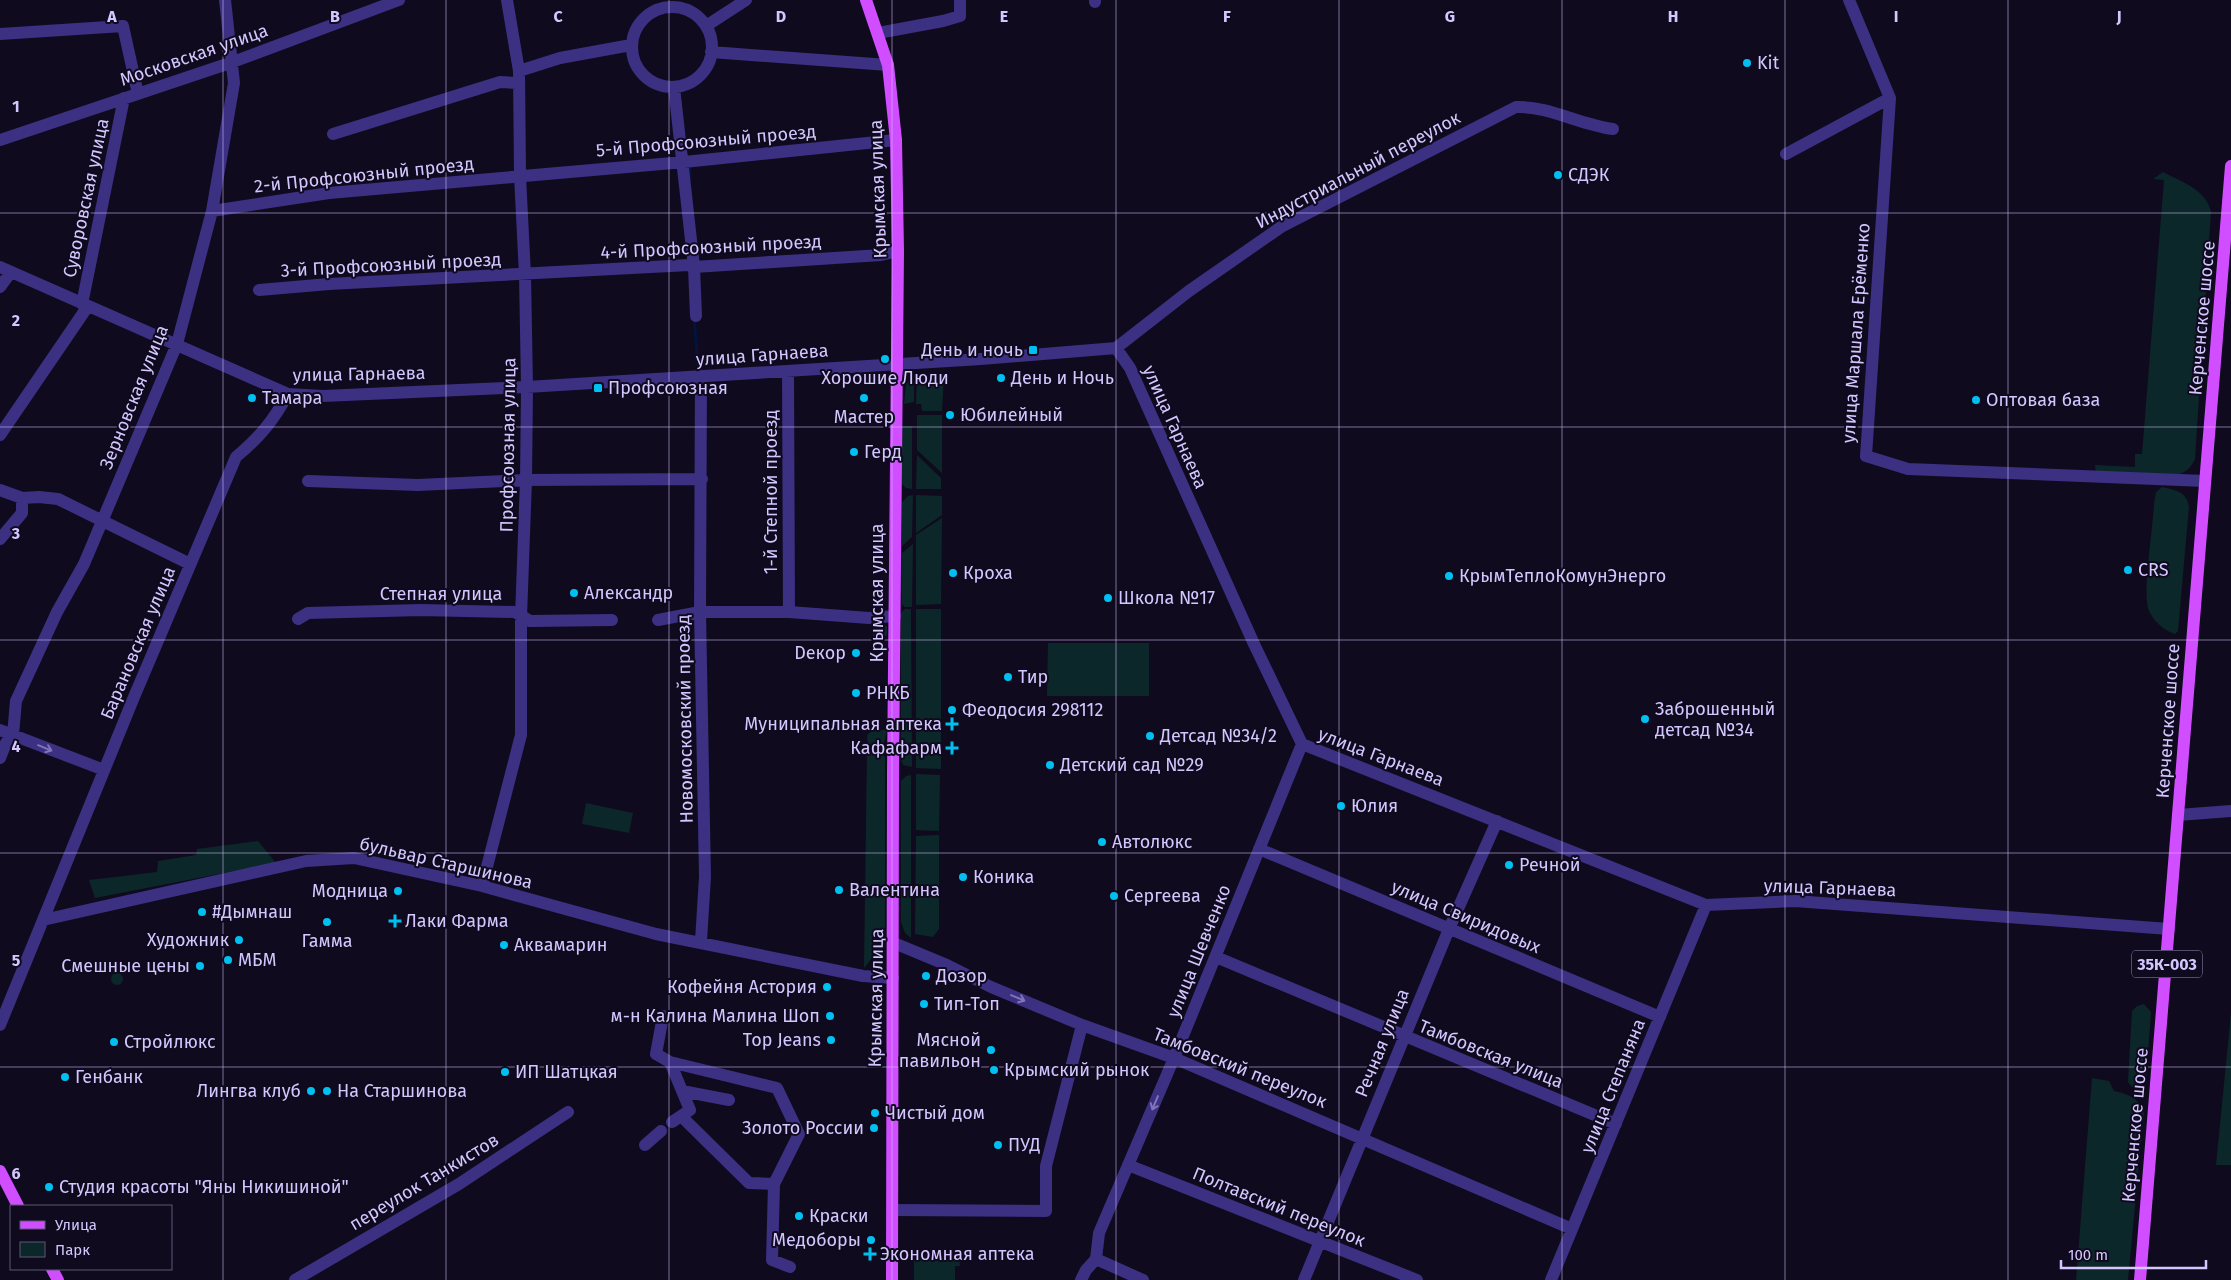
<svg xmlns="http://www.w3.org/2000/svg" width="2231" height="1280" viewBox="0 0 2231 1280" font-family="'Fira Sans',sans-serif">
<rect width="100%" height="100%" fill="#100a1e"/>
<!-- green -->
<path fill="#0c2729" d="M2163 172C2182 182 2205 189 2211 211L2195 459C2192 465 2189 470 2182 473 2168 478 2114 474 2096 473L2095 465 2135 467V454H2142L2164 180 2153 179Z
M944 374 942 411H922L921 404H916L917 375Z
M914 375V402L904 404 906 384Z
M917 415H942V473L917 450Z
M902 426H912V489L906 488 902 484Z
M917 455 941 478V489H916Z
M2162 487C2176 490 2187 492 2189 507L2178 631 2175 634C2163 630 2152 620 2148 608 2143 590 2153 527 2154 504L2156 492Z
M913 495 912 537 902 546V502L908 496Z
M916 495 942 496V515L916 533Z
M942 518 941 604 916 605V535Z
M913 544 912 607H905L902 604V553Z
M905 609H911L912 767 903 765 901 759V612Z
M916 609H941V769L916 768Z
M882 622 887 627V636H873L872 623Z
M1048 643H1149V696H1047Z
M873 730H887L884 743 868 745 867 735Z
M867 751H880L885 757V938L879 949 864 968Z
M916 774 940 775 939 831 916 830Z
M911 775V938L905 933 901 922V781L906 776Z
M586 803 633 813 629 833 582 824Z
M939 835V929L933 937 915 934 916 836Z
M258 841 276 863 95 898 89 880 157 872 158 861 196 855 197 849Z
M111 979a6 6 0 1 1 12 0a6 6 0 1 1-12 0Z
M2144 1004 2151 1012 2146 1080 2138 1089 2132 1087 2128 1082 2132 1011 2137 1006Z
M2231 1013V1165H2216Z
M2092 1078 2109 1081 2114 1091C2128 1094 2139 1098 2144 1112L2128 1280H2076Z
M956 1254 959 1257 960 1266H955V1280H914V1256Z"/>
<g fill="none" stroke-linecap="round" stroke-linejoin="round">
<!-- stream -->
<path stroke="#04133d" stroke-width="3" d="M690 178V168
M694 318 698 365"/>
<!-- minor -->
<path stroke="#3c3082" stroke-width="12" d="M1095 0V2
M1849 0 1890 98 1866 456 1908 469 2205 481
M632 47a40 40 0 1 1 80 0a40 40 0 1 1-80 0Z
M706 26 746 0
M878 33 943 21 960 16V0
M0 34 123 26 138 94
M711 52 888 65
M519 71 560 58 631 45
M674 87 694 267 696 316
M333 134 500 82 517 83
M0 140 230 63 399 0
M1786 154 1890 98
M212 211 329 193 684 162 896 140
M0 267 288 394 323 396 527 387 981 359 1116 348 1130 368 1254 644 1302 744 1706 905 1795 901 2169 929
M0 287 11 272
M259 290 329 284 689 265 694 267 881 255 898 251
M82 304 124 98
M1116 348 1189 291 1281 227 1516 107C1549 106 1580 125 1613 129
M788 371 789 612
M701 376 700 612 705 877 701 941
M0 435 88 306
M308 481 418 485 526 480 702 479
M0 490 22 498 39 497 58 499 190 564
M0 539 22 513V498
M298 619 308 613 421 610 515 612 530 621 612 620
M658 620 700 612H789L869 618 895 616
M0 730 104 770
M0 758 6 743 13 735 16 701 57 612 84 564 177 344 212 211 234 83 225 0
M2178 815 2231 811
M1259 849 1660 1017
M482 886 521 735V617L526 480 527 387 525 275 520 176 519 71 507 0
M43 920 134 697 236 457C260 437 273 421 288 394
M894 943 947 965 991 987 1082 1025 1174 1058 1572 1229
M1216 957 1616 1124
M663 1016 656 1054 670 1062
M0 1025 43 920 306 861 354 858 482 886 656 934 863 976 893 978
M682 1091 729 1100
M681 1116 749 1183 774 1184
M672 1122 690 1110 670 1062 777 1088 799 1134 774 1184 772 1260 790 1267
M645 1145 661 1131
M1128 1165 1417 1280
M893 1210 1046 1211V1166L1082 1025
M1096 1259 1143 1280
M295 1280 459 1184 568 1112
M1081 1280 1086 1270 1096 1259 1099 1233 1174 1058 1302 744
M1304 1280 1449 929 1497 821
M1551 1280 1706 905"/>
<!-- major -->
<path stroke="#d04eff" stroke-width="12" d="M866 0 888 65 896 140 898 251 893 773 892 1280
M0 1171 18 1206
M52 1269 58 1280
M2140 1280 2231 166"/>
</g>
<!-- one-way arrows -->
<defs><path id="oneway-shaft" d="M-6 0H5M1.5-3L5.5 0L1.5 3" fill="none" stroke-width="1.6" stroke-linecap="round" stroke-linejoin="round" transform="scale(1.25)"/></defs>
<g stroke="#8074ba">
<use href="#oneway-shaft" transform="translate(45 748) rotate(22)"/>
<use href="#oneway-shaft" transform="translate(1018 998) rotate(23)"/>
<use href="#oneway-shaft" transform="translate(1155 1103) rotate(113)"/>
</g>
<!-- grid -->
<path fill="none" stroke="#d4c7ff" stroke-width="1" stroke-opacity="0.55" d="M223 0V1280M446 0V1280M669 0V1280M892 0V1280M1116 0V1280M1339 0V1280M1562 0V1280M1785 0V1280M2008 0V1280M0 213H2231M0 427H2231M0 640H2231M0 853H2231M0 1067H2231"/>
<!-- markers -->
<g fill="#00c0f2" stroke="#100a1e" stroke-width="2">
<circle cx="1747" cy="63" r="5"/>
<circle cx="1558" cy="175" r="5"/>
<rect x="1028" y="345" width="10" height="10" rx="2.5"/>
<circle cx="885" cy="359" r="5"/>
<circle cx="1001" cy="378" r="5"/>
<rect x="593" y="383" width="10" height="10" rx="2.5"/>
<circle cx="252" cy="398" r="5"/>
<circle cx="864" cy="398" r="5"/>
<circle cx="1976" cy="400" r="5"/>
<circle cx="950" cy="415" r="5"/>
<circle cx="854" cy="452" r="5"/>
<circle cx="2128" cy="570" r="5"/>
<circle cx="953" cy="573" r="5"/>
<circle cx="1449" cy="576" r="5"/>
<circle cx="574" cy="593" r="5"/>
<circle cx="1108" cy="598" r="5"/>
<circle cx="856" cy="653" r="5"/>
<circle cx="1008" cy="677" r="5"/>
<circle cx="856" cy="693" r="5"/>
<circle cx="952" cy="710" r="5"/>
<circle cx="1645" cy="719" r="5"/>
<path d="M949.5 716.5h5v5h5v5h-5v5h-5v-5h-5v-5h5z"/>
<circle cx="1150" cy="736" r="5"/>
<path d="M949.5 740.5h5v5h5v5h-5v5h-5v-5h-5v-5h5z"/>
<circle cx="1050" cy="765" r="5"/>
<circle cx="1341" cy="806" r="5"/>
<circle cx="1102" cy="842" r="5"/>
<circle cx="1509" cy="865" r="5"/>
<circle cx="963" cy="877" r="5"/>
<circle cx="839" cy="890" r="5"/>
<circle cx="398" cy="891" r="5"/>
<circle cx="1114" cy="896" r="5"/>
<circle cx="202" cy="912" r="5"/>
<path d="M392.5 913.5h5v5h5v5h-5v5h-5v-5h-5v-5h5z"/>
<circle cx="327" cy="922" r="5"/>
<circle cx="239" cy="940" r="5"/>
<circle cx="504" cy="945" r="5"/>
<circle cx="228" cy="960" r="5"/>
<circle cx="200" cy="966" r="5"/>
<circle cx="926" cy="976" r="5"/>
<circle cx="827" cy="987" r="5"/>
<circle cx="924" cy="1004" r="5"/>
<circle cx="830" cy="1016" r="5"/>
<circle cx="831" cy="1040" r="5"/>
<circle cx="114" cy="1042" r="5"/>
<circle cx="991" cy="1050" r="5"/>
<circle cx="994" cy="1070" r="5"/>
<circle cx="505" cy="1072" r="5"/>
<circle cx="65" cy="1077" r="5"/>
<circle cx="311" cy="1091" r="5"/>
<circle cx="327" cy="1091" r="5"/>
<circle cx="875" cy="1113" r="5"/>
<circle cx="874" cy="1128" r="5"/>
<circle cx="998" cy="1145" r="5"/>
<circle cx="49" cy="1187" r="5"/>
<circle cx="799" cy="1216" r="5"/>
<circle cx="871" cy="1240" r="5"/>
<path d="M867.5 1246.5h5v5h5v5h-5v5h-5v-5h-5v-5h5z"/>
</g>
<g text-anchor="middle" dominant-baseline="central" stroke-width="4" stroke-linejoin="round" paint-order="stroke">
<!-- shield labels -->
<rect fill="#100a1e" stroke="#998ebc" stroke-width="1" x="2132" y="950.5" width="70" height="27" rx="4"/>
<g font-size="16" font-weight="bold" fill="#d4c7ff">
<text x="2167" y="964">35К-003</text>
</g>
<!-- street labels -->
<g font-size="18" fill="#d4c7ff" stroke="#100a1e">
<text transform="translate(194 55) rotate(-19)">Московская улица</text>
<text transform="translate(706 141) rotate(-5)">5-й Профсоюзный проезд</text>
<text transform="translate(1358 170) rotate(-28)">Индустриальный переулок</text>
<text transform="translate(364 175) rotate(-6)">2-й Профсоюзный проезд</text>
<text transform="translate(878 189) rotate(-92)">Крымская улица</text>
<text transform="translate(86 198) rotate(-78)">Суворовская улица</text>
<text transform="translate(711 247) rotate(-3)">4-й Профсоюзный проезд</text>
<text transform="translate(391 265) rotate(-3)">3-й Профсоюзный проезд</text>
<text transform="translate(2202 318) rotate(-85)">Керченское шоссе</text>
<text transform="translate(1856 333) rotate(-86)">улица Маршала Ерёменко</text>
<text transform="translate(762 355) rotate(-4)">улица Гарнаева</text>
<text transform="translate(359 374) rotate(-1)">улица Гарнаева</text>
<text transform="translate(134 397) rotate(-68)">Зерновская улица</text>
<text transform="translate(1175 427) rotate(66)">улица Гарнаева</text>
<text transform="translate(508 445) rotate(-89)">Профсоюзная улица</text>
<text transform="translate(771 492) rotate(-90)">1-й Степной проезд</text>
<text transform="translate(877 593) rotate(-90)">Крымская улица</text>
<text x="441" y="594">Степная улица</text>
<text transform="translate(138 643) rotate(-67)">Барановская улица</text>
<text transform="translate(685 719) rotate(-91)">Новомосковский проезд</text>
<text transform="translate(2168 721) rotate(-86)">Керченское шоссе</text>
<text transform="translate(1381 757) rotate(21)">улица Гарнаева</text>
<text transform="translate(446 863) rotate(13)">бульвар Старшинова</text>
<text transform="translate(1830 888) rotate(2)">улица Гарнаева</text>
<text transform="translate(1466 917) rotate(23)">улица Свиридовых</text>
<text transform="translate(1199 951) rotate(-68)">улица Шевченко</text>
<text transform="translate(876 998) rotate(-89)">Крымская улица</text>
<text transform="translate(1382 1043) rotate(-68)">Речная улица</text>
<text transform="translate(1491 1054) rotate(22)">Тамбовская улица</text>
<text transform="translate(1240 1068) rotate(22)">Тамбовский переулок</text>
<text transform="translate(1613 1086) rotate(-68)">улица Степаняна</text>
<text transform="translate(2135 1125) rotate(-85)">Керченское шоссе</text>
<text transform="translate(424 1182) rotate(-31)">переулок Танкистов</text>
<text transform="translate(1279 1207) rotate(22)">Полтавский переулок</text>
</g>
<!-- poi labels -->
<g font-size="18" fill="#d4c7ff" stroke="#100a1e" text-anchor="start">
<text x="1757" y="63">Kit</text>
<text x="1568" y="175">СДЭК</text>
<text x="1023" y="350" text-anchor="end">День и ночь</text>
<text x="885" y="378" text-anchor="middle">Хорошие Люди</text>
<text x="1011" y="378">День и Ночь</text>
<text x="608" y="388">Профсоюзная</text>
<text x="262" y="398">Тамара</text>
<text x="1986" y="400">Оптовая база</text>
<text x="960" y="415">Юбилейный</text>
<text x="864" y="417" text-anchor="middle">Мастер</text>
<text x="864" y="452">Герд</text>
<text x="2138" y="570">CRS</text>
<text x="963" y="573">Кроха</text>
<text x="1459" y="576">КрымТеплоКомунЭнерго</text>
<text x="584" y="593">Александр</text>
<text x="1118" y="598">Школа №17</text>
<text x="846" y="653" text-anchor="end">Dекор</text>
<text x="1018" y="677">Тир</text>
<text x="866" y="693">РНКБ</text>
<text x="1655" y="709">Заброшенный<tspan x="1655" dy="21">детсад №34</tspan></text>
<text x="962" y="710">Феодосия 298112</text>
<text x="942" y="724" text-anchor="end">Муниципальная аптека</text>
<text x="1160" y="736">Детсад №34/2</text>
<text x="942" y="748" text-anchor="end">Кафафарм</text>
<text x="1060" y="765">Детский сад №29</text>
<text x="1351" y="806">Юлия</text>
<text x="1112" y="842">Автолюкс</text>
<text x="1519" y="865">Речной</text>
<text x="973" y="877">Коника</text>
<text x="849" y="890">Валентина</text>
<text x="388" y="891" text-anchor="end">Модница</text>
<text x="1124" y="896">Сергеева</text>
<text x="212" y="912">#Дымнаш</text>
<text x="405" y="921">Лаки Фарма</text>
<text x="229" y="940" text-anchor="end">Художник</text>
<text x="327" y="941" text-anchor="middle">Гамма</text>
<text x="514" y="945">Аквамарин</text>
<text x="238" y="960">МБМ</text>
<text x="190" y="966" text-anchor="end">Смешные цены</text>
<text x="936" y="976">Дозор</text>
<text x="817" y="987" text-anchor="end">Кофейня Астория</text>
<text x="934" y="1004">Тип-Топ</text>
<text x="820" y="1016" text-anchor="end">м-н Калина Малина Шоп</text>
<text x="821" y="1040" text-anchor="end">Top Jeans</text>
<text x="981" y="1040" text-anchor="end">Мясной<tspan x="981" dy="21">павильон</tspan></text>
<text x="124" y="1042">Стройлюкс</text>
<text x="1004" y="1070">Крымский рынок</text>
<text x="515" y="1072">ИП Шатцкая</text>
<text x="75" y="1077">Генбанк</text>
<text x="301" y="1091" text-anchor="end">Лингва клуб</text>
<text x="337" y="1091">На Старшинова</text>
<text x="885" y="1113">Чистый дом</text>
<text x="864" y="1128" text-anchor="end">Золото России</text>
<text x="1008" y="1145">ПУД</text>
<text x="59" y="1187">Студия красоты "Яны Никишиной"</text>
<text x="809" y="1216">Краски</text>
<text x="861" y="1240" text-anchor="end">Медоборы</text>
<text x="880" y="1254">Экономная аптека</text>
</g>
</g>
<g font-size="16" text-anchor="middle" font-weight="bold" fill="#d4c7ff" stroke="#100a1e" stroke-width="4" stroke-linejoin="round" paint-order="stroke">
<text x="112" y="22">A</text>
<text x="335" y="22">B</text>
<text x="558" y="22">C</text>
<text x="781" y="22">D</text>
<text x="1004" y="22">E</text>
<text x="1227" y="22">F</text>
<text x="1450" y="22">G</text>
<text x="1673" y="22">H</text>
<text x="1896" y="22">I</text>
<text x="2119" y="22">J</text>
<text x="16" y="112">1</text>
<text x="16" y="326">2</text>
<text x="16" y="539">3</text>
<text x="16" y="752">4</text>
<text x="16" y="966">5</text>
<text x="16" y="1179">6</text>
</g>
<!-- legend -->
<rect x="10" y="1205" width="162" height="65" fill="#100a1e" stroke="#5e5678"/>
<rect x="20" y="1221" width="25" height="8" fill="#d04eff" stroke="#5e5678"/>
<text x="55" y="1230" font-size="15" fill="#d4c7ff">Улица</text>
<rect x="20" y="1242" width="25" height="15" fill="#0c2729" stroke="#5e5678"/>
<text x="55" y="1255" font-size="15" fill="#d4c7ff">Парк</text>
<!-- scale -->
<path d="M2061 1260v8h145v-8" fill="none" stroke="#d4c7ff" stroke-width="2.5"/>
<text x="2068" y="1260" font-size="15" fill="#d4c7ff" stroke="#100a1e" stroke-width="4" paint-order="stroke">100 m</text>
</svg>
